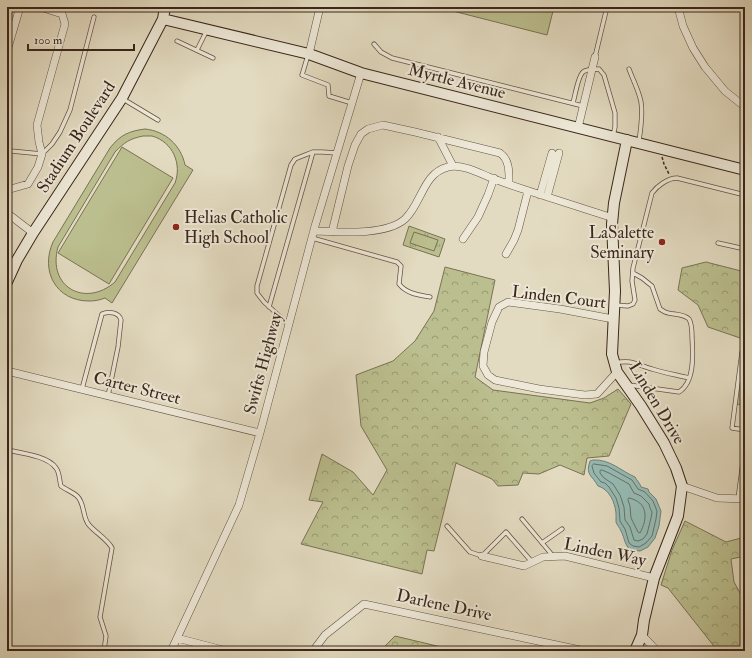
<svg xmlns="http://www.w3.org/2000/svg" width="752" height="658" viewBox="0 0 752 658" font-family="'IM FELL Double Pica',serif">
<defs>
<pattern id="forest-crowns" width="20" height="18" patternUnits="userSpaceOnUse"><rect width="20" height="18" fill="#bbbe8e"/><path d="M2 6a3 3 0 1 1 6 0M12 15a3 3 0 1 1 6 0" fill="none" stroke="#999a73"/></pattern>
<pattern id="park-tufts" width="24" height="20" patternUnits="userSpaceOnUse"><rect width="24" height="20" fill="#bbbe8e"/><path d="M3 7l-1-3M5 7V3M7 7l1-3M15 17l-1-3M17 17v-4M19 17l1-3" fill="none" stroke="#999a73"/></pattern>
</defs>
<rect width="100%" height="100%" fill="#e3dbc1"/>
<filter id="stains"><feTurbulence type="fractalNoise" baseFrequency=".005" numOctaves="4"/><feColorMatrix values="0 0 0 0 .2 0 0 0 0 .09 0 0 0 0 .02 0 0 0 .5 -.17"/></filter>
<radialGradient id="worn" r=".72"><stop offset=".6" stop-color="#630" stop-opacity="0"/><stop offset="1" stop-color="#630" stop-opacity=".3"/></radialGradient>
<!-- forest -->
<path fill="url(#forest-crowns)" stroke="#7a7254" d="M706 262 745 272V407L735 403 743 339 708 327 698 305 678 290 682 268Z
M445 267 495 280 475 377 493 390 590 403 604 398 618 389 631 404 609 456 587 458 584 475 560 465 539 474 523 473 518 485 498 486 492 479 456 463 434 551 427 550 422 574 301 544 323 502 309 500 322 454 353 472 373 495 387 470 361 426 356 375 393 361 415 341 434 311Z
M685 521 726 542 745 537V556L731 559 734 582 745 602V651H718L717 650 668 588 661 585 672 550Z
M395 636 458 651H380Z"/>
<!-- park -->
<path fill="url(#park-tufts)" stroke="#7a7254" d="M409 226 445 239 439 257 403 245Z"/>
<!-- pitch -->
<path fill="#bbbe8e" stroke="#7a7254" fill-rule="evenodd" d="M437 7H554L547 35Z
M145 129C165 131 181 145 185 165L193 170 112 303 105 298C100 300 95 301 89 301 56 301 40 271 53 242L110 148C120 135 129 131 145 129ZM143 136C146 136 149 136 152 136 173 142 182 164 175 183L115 282C85 308 47 287 58 247L115 152C125 142 129 139 143 136Z
M122 147 173 178 109 284 58 253Z
M414 232 438 240 434 251 410 243Z"/>
<!-- water -->
<path fill="#95bbb4" stroke="#717f77" d="M593 460C610 459 621 471 635 477 637 481 640 483 641 487L648 489 649 492 656 499 661 511 659 526 655 538 648 547 640 551 630 550C624 543 625 539 621 531 620 528 617 525 616 522 616 520 616 516 616 513 615 502 609 489 598 486 592 475 585 475 590 461Z"/>
<g fill="none" stroke-linecap="round" stroke-linejoin="round">
<!-- shore -->
<path stroke="#687068" stroke-width="1" d="M594 464 607 466 632 480 638 489 645 492 653 501 657 511 656 519 652 536 646 543 639 547 633 546 629 543 625 529 620 521 619 508 616 498 609 487 605 483 601 482 594 473 592 466Z
M602 470 609 473 629 484 634 493 641 496 649 504 650 508 652 512 651 518 647 534 643 539 638 541 634 540 630 527 625 520 624 507 620 495 613 484 604 478 600 473V471Z
M629 498C648 502 648 518 640 533L638 532 631 518 630 506 628 500Z"/>
<defs>
<path id="lane" d="M177 41 213 58
M374 44 381 52 392 58 583 106
M197 50 207 30
M308 55 302 75 328 85 329 96 352 103
M595 57 607 7
M629 69C633 80 639 91 641 102 643 115 641 128 639 141
M123 99 158 120
M573 103C575 96 578 76 583 72 586 69 594 69 599 69L604 75 615 113V127L613 136
M7 149 11 151 42 154 52 144 60 132 70 110 94 17
M312 238 397 262 401 266 399 284C407 294 419 295 430 297
M718 243 745 249
M615 305 628 306 633 304 635 300 632 281 633 268 652 193C657 186 668 178 677 178L745 195
M269 307 313 152
M288 324 264 302 257 293V286L291 165 295 159 305 155 313 152H322L337 153
M745 350 742 352 732 428 745 430
M615 363C632 359 637 365 652 369 664 373 677 375 689 378
M629 385 679 392C695 382 693 354 692 337 692 332 692 324 689 319 683 313 672 315 665 312 665 312 660 309 660 309L652 286 642 278 633 273
M82 389 102 314C108 311 119 312 121 320L118 347 108 396
M7 450C21 453 48 456 56 468 60 473 59 480 61 486 65 489 74 493 77 496 85 503 82 517 89 525 96 533 107 539 112 548L100 617 106 636 104 651
M738 499 745 446
M522 519 553 556
M447 526 470 552 482 556 506 532 532 562
M542 543 562 529"/>
<path id="street" d="M678 7 683 26 693 48 705 67 725 91 745 107
M7 51 20 7
M309 54 320 7
M578 128 595 57
M438 137 453 166
M7 190 28 184 38 167 42 154 39 142 37 125 65 24 62 14 40 7
M540 195 552 153
M547 197 559 153
M7 213 33 233
M314 231C338 232 386 236 405 219 422 203 423 173 448 167 462 164 477 172 489 177 502 182 516 187 529 191 557 200 585 209 613 218
M332 232 348 166 355 145 361 134 368 129 383 125 415 132 500 153C510 160 509 173 509 184
M463 239 478 217 488 195 494 178
M506 254 514 240 518 230 528 191
M613 319 560 309 508 302 499 307 492 322 484 352 483 366 488 375 495 380 539 389 585 395 597 394 617 372
M7 371 260 433
M682 486 717 498 745 499
M482 556 524 566 543 557 565 556 654 578
M642 635 657 651
M177 638 227 651
M171 651 239 505 260 433 315 226 361 73
M313 651 325 635 364 604 585 651"/>
<path id="secondary" d="M163 19 309 54 361 73 745 170
M627 140 614 203 612 224 615 291 612 354 617 372 641 406 664 443 676 468 682 486 678 516 654 578 644 620 642 635 635 651
M7 282 17 260 33 233 122 98 163 19 165 7"/>
</defs>
<!-- lane casing -->
<use href="#lane" stroke="#645344" stroke-width="5"/>
<!-- street casing -->
<use href="#street" stroke="#645344" stroke-width="8"/>
<!-- secondary casing -->
<use href="#secondary" stroke="#3a261b" stroke-width="12"/>
<!-- path -->
<path stroke="#3a261b" stroke-width="1.5" stroke-dasharray="3 2" stroke-linecap="butt" d="M662 157 664 164 669 174"/>
<!-- lane -->
<use href="#lane" stroke="#ede8d7" stroke-width="3.5"/>
<!-- street -->
<use href="#street" stroke="#ede8d7" stroke-width="7"/>
<!-- secondary -->
<use href="#secondary" stroke="#ede8d7" stroke-width="10"/>
</g>
<!-- markers -->
<g fill="#8f2418" stroke="#ede8d7" stroke-width="1.5">
<circle cx="176" cy="227" r="4"/>
<circle cx="662" cy="242" r="4"/>
</g>
<g text-anchor="middle" dominant-baseline="central" stroke-width="4" stroke-linejoin="round" paint-order="stroke">
<!-- street labels -->
<g font-size="17" fill="#3a261b" stroke="#ede8d7">
<text transform="translate(457 81) rotate(14)">Myrtle Avenue</text>
<text transform="translate(76 137) rotate(-57)">Stadium Boulevard</text>
<text transform="translate(559 297) rotate(7)">Linden Court</text>
<text transform="translate(263 363) rotate(-75)">Swifts Highway</text>
<text transform="translate(137 388) rotate(14)">Carter Street</text>
<text transform="translate(657 403) rotate(59)">Linden Drive</text>
<text transform="translate(605 552) rotate(12)">Linden Way</text>
<text transform="translate(444 605) rotate(12)">Darlene Drive</text>
</g>
<!-- poi labels -->
<g font-size="17" fill="#3a261b" stroke="#ede8d7" text-anchor="start">
<text x="184" y="217">Helias Catholic<tspan x="184" dy="20">High School</tspan></text>
<text x="654" y="232" text-anchor="end">LaSalette<tspan x="654" dy="20">Seminary</tspan></text>
</g>
</g>
<!-- margin -->
<rect width="752" height="658" fill="none" stroke="#e3dbc1" stroke-width="24"/>
<rect x="8" y="8" width="736" height="642" fill="none" stroke="#3a261b" stroke-width="2"/>
<rect x="12" y="12" width="728" height="634" fill="none" stroke="#3a261b"/>
<!-- scale -->
<path d="M28 44v6h106v-6" fill="none" stroke="#3a261b" stroke-width="2"/>
<text x="34" y="44" font-size="12" fill="#3a261b" stroke="#ede8d7" stroke-width="3" paint-order="stroke">100 m</text>
<rect width="100%" height="100%" filter="url(#stains)"/>
<rect width="100%" height="100%" fill="url(#worn)"/>
</svg>
